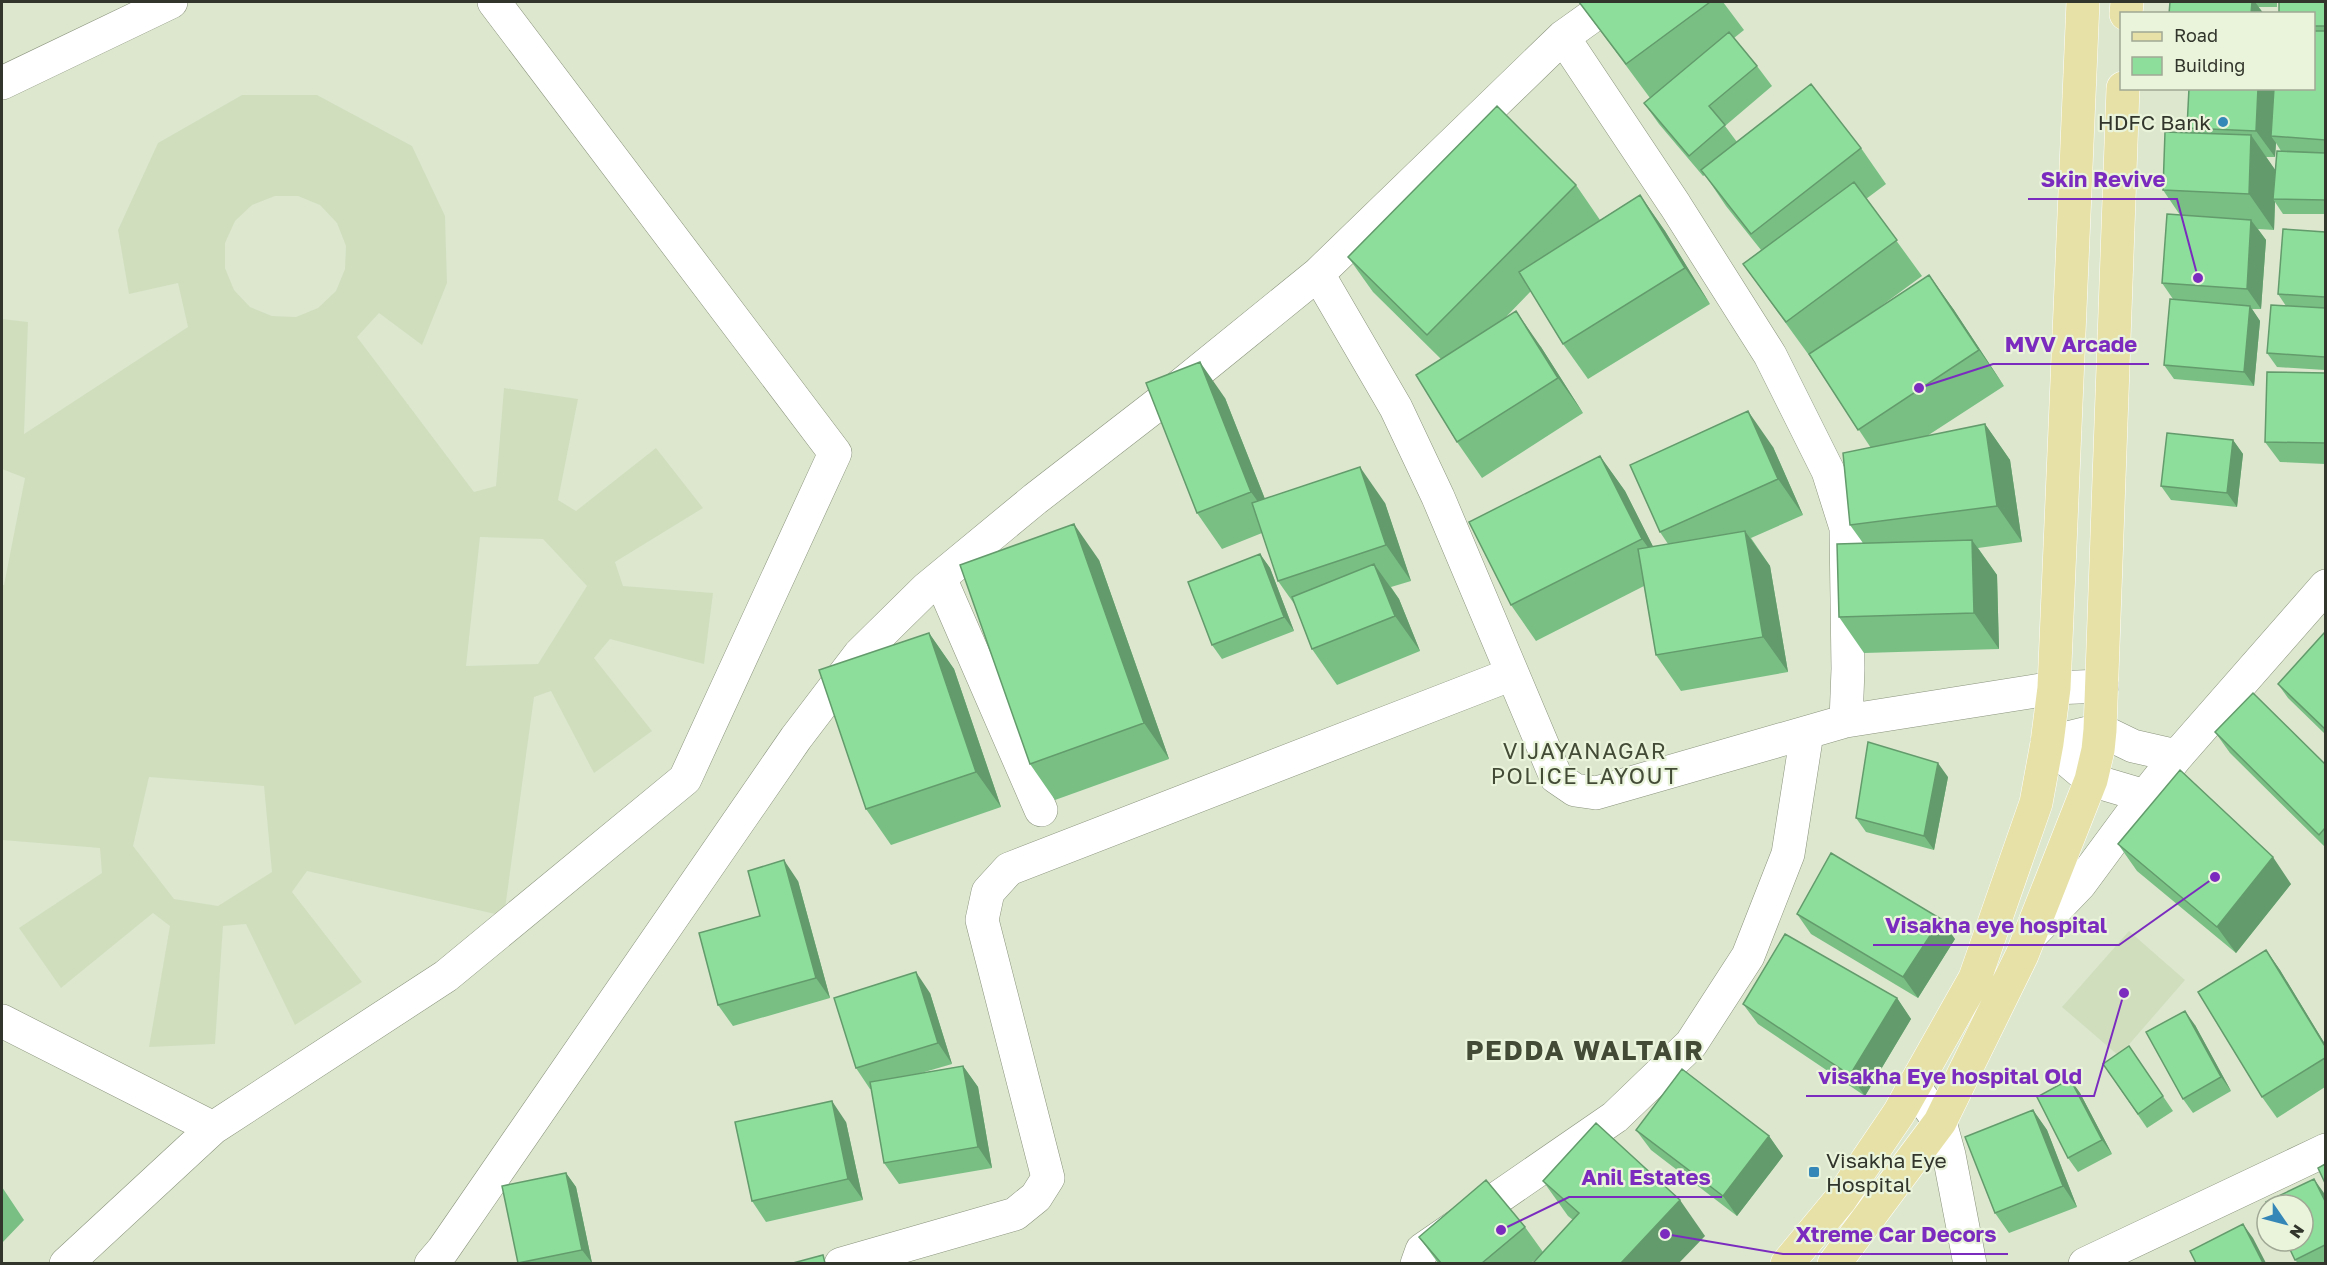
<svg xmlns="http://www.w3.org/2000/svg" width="2327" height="1265" viewBox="0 0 2327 1265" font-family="'Golos Text',sans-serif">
<rect width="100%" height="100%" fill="#dce7ce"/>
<!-- built -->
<path fill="#d1debe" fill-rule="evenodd" d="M242 95H317L412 146 445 216 447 283 422 345 379 313 357 337 474 492 496 486 504 388 578 399 558 500 576 511 656 448 703 508 615 562 623 586 713 593 704 664 610 639 594 658 652 731 594 773 551 691 534 697 504 916 307 871 292 892 362 982 295 1025 246 924 223 926 215 1044 149 1047 170 926 153 913 61 988 19 928 102 873 100 848 2 840V585H4L25 478 2 469V319L28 322 24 434 188 327 178 283 129 294 118 230 158 143ZM275 196H298L320 205 337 223 346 246 345 269 336 291 318 308 296 317 272 316 250 307 234 290 225 268V243L235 221 252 205ZM480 537 543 539 587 586 538 664 466 666ZM149 777 264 786 272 872 218 906 174 899 133 846Z
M2129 931 2185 980 2119 1056 2062 1007Z"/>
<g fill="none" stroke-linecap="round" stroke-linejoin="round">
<defs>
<path id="minor" d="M1563 37 1675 205 1770 355 1828 471 1846 528 1848 669 1846 721
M2 83 171 2
M1318 274 1396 408 1438 497 1556 777 1575 790 1596 793 1846 721 2054 688 2102 686
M940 578 1041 810
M2177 756 2133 746 2100 730 2047 743 2091 780 2145 796 2177 756 2326 586
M2029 937 2080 884 2145 796
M2 1021 213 1128
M1914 1087 1940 1122 1949 1155 1970 1264
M66 1264 213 1128 446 976 685 779 835 453 494 2
M431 1264 443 1250 796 738 860 654 926 589 1035 499 1159 403 1318 274 1563 37 1612 2
M841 1264 1015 1214 1036 1197 1048 1178 982 920 988 892 1009 869 1512 674
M1417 1264 1422 1250 1615 1117 1691 1044 1748 956 1788 854 1807 733
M2085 1264 2326 1150"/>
<path id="major" d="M2126 14 2127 2
M1787 1264 1840 1200 1899 1113 1975 978 2036 803 2047 743 2054 688 2083 2
M1834 1264 1940 1122 2022 955 2091 780 2098 750 2100 730 2123 88"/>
</defs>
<!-- minor casing -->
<use href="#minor" stroke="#8a937c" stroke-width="34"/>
<!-- major casing -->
<use href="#major" stroke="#fff" stroke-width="34"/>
<!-- minor -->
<use href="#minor" stroke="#fff" stroke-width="33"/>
<!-- major -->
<use href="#major" stroke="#e7e1a7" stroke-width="33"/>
</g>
<!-- wall -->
<path fill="#79bf84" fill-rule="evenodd" d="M1579 2H1723L1744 30 1734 38 1757 66 1772 86 1725 126 1737 142 1861 148 1886 184 1866 199 1922 276 1873 312 1929 275 1954 310 2004 386 1927 436 1985 424 2010 460 2022 542 1978 548 1997 575 1999 649 1864 653 1839 617 1863 543 1850 525 1871 448 1811 358 1743 264 1761 250 1726 206 1705 175 1703 176 1659 124 1644 103 1650 98Z
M2170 2H2277V7H2259Z
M2325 2V214H2283L2275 202 2274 230 2258 229 2266 240 2261 309H2252L2260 321 2254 386 2174 379 2164 365 2173 299 2162 283 2180 215 2163 190 2191 133 2187 128 2189 88H2273L2274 91 2313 88V14ZM2276 143 2281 151 2275 170 2266 157H2275Z
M1576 185 1600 220 1640 195 1665 231 1710 304 1588 379 1563 344 1531 291 1503 320 1541 347 1583 413 1482 478 1457 442 1441 359 1373 292 1348 257Z
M2325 232V370L2277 367 2267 353 2286 306 2278 294Z
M2325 373V464L2280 462 2265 442Z
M1225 398 1265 499 1385 503 1411 581 1391 587 1399 599 1420 651 1337 685 1312 649 1295 605 1278 581 1262 533 1222 549 1197 513Z
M2233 440 2243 454 2237 507 2171 500 2161 486Z
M1773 447 1803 515 1751 538 1770 566 1788 672 1681 691 1656 655 1644 586 1536 641 1511 605 1600 456 1625 491 1653 547 1668 544 1660 532Z
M1260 554 1270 568 1294 631 1222 659 1212 645Z
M1099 560 1169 759 1055 800 1030 764Z
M2325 632V734L2288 698 2278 684Z
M929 633 954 669 1001 807 891 845 866 809Z
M2215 732 2325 764V847L2230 753Z
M1948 777 1934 850 1866 832 1856 818Z
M2118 844 2291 884 2236 953 2137 871Z
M798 881 830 998 733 1026 718 1005 760 916Z
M1797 914 1955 939 1918 998 1811 934Z
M2266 950 2280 970 2325 1044V1087L2277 1118 2262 1097Z
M930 993 952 1064 921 1073 963 1066 978 1087 992 1168 899 1184 884 1163 872 1089H870L856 1068Z
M1897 998 1911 1019 1865 1096 1758 1024 1743 1004Z
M2195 1025 2231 1091 2193 1113 2183 1099Z
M2129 1046 2173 1111 2147 1128 2103 1064Z
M2070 1079 2080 1093 2112 1154 2078 1172 2068 1158Z
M2033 1110 2047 1130 2077 1207 2009 1233 1995 1213Z
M846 1122 863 1200 766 1222 752 1201Z
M1636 1130 1769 1136 1783 1156 1737 1216 1651 1150Z
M566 1173 576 1187 592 1263H518Z
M1543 1181 1705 1236 1540 1256 1531 1263H1438L1419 1237 1525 1227 1543 1252 1573 1220 1568 1216Z
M2 1187 24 1220 2 1243Z
M2324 1193 2325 1196V1263H2298L2295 1260Z"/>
<!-- shaded-wall -->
<path fill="#639b6c" d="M2252 2H2255L2264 14H2251Z
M2258 88H2273L2278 96 2271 136 2276 143 2275 157 2256 131Z
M2251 135 2276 171 2273 199 2275 202 2274 230 2249 194Z
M1640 195 1665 231 1710 304 1685 268Z
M2251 220 2266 240 2261 309 2247 289Z
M1929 275 1954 310 2004 386 1979 350Z
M2250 306 2260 321 2254 386 2244 372Z
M1516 311 1541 347 1583 413 1558 378Z
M1200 362 1225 398 1276 527 1251 492Z
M1748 411 1773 447 1803 515 1778 479Z
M1985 424 2010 460 2022 542 1997 506Z
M2233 440 2243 454 2237 507 2227 493Z
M1600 456 1625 491 1667 574 1642 539Z
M1360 467 1385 503 1411 581 1386 545Z
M1074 524 1099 560 1169 759 1144 723Z
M1745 531 1770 566 1788 672 1763 637Z
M1972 540 1997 575 1999 649 1974 613Z
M1260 554 1270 568 1294 631 1284 617Z
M1374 564 1399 599 1420 651 1395 616Z
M929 633 954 669 1001 807 976 772Z
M1938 763 1948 777 1934 850 1924 836Z
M2273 857 2291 884 2236 953 2217 927Z
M784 860 798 881 830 998 816 978Z
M1941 919 1955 939 1918 998 1903 977Z
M2266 950 2280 970 2325 1044V1046Z
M916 972 930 993 952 1064 938 1043Z
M1897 998 1911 1019 1865 1096 1850 1075Z
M2185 1011 2195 1025 2231 1091 2221 1077Z
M963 1066 978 1087 992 1168 978 1147Z
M2070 1079 2080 1093 2112 1154 2102 1140Z
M832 1101 846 1122 863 1200 848 1179Z
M2033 1110 2047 1130 2077 1207 2063 1186Z
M1769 1136 1783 1156 1737 1216 1723 1196Z
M566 1173 576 1187 592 1263 582 1250Z
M2314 1179 2324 1193 2325 1196V1201Z
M1680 1200 1705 1236 1679 1263H1621Z
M2243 1224 2253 1238 2266 1263H2263Z"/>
<!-- building -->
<path fill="#8dde9a" stroke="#639b6c" stroke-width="1.5" d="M1579 2H1710L1626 64Z
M2170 2H2252L2251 14H2169Z
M2279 2H2325V26H2313V14H2279Z
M2313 31H2325V140L2271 136 2274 88H2313Z
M1729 32 1757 66 1709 106 1725 125 1689 156 1644 103Z
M1811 84 1861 148 1751 234 1701 170Z
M2189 88H2258L2256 131 2187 128Z
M1497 106 1576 185 1427 335 1348 257Z
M2165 132 2251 135 2249 194 2163 190Z
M2277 151 2325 153V200L2273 199Z
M1854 182 1897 240 1786 322 1743 264Z
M1640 195 1685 268 1563 344 1519 272Z
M2167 214 2251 220 2247 289 2162 283Z
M2283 229 2325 232V297L2278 294Z
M1929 275 1979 350 1858 430 1809 354Z
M2170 299 2250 306 2244 372 2164 365Z
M2271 305 2325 308V357L2267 353Z
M1516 311 1558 378 1457 442 1416 375Z
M1200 362 1251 492 1197 513 1146 383Z
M2267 372 2325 373V443L2265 442Z
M1748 411 1778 479 1660 532 1630 465Z
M1985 424 1997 506 1850 525 1843 453Z
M2167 433 2233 440 2227 493 2161 486Z
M1600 456 1642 539 1511 605 1469 522Z
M1360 467 1386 545 1278 581 1252 503Z
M1074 524 1144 723 1030 764 960 565Z
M1745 531 1763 637 1656 655 1638 549Z
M1972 540 1974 613 1839 617 1837 544Z
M1260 554 1284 617 1212 645 1188 582Z
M1374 564 1395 616 1312 649 1292 597Z
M2325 632V729L2278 684Z
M929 633 976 772 866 809 819 670Z
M2253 693 2325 764V828L2319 835 2215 732Z
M1868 742 1938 763 1924 836 1856 818Z
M2180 770 2273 857 2217 927 2118 844Z
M1831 853 1941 919 1903 977 1797 914Z
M784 860 816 978 718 1005 699 933 760 916 748 871Z
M1785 934 1897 998 1850 1075 1743 1004Z
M2266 950 2325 1046V1058L2262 1097 2198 992Z
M916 972 938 1043 856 1068 834 998Z
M2185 1011 2221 1077 2183 1099 2146 1032Z
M2129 1046 2163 1096 2138 1114 2103 1064Z
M963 1066 978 1147 884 1163 870 1082Z
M1682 1069 1769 1136 1723 1196 1636 1130Z
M2070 1079 2102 1140 2068 1158 2037 1097Z
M832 1101 848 1179 752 1201 735 1122Z
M2033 1110 2063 1186 1995 1213 1965 1137Z
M1596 1123 1680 1200 1621 1263H1533L1579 1213 1543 1181Z
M2325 1164V1183L2318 1168Z
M566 1173 582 1250 518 1263 502 1186Z
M2314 1179 2325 1201V1245L2295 1260 2286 1241H2303V1205H2267L2266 1202Z
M1486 1180 1525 1227 1482 1263H1441L1419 1237Z
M2243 1224 2263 1263H2196L2190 1251Z
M823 1255 825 1263H793Z"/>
<!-- markers -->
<g fill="#3587b8" stroke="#eaf4db" stroke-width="2">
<circle cx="2223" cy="122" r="6"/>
<rect x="1808" y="1166" width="12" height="12" rx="3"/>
</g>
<g text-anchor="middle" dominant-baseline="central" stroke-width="4.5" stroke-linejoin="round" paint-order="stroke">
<!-- poi labels -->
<g font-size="21" fill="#31352b" stroke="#eaf4db" text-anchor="end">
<text x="2211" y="122">HDFC Bank</text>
<text x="1826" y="1160" text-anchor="start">Visakha Eye<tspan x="1826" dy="24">Hospital</tspan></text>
</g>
<!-- neighbourhood labels -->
<g font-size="22" letter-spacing="1.5" fill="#434b36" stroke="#eaf4db">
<text x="1585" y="750">VIJAYANAGAR<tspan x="1585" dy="25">POLICE LAYOUT</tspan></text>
</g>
<!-- district labels -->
<g font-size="27" font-weight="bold" letter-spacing="1.5" fill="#434b36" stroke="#eaf4db">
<text x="1585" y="1050">PEDDA WALTAIR</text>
</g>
</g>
<!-- callouts -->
<path fill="none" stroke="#7b2cbf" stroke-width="2" d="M2198 278L2177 199H2028M1919 388L1993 364H2149M2215 877L2119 945H1873M2124 993L2094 1096H1806M1501 1230L1569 1197H1722M1665 1234L1783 1254H2008"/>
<g fill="#7b2cbf" stroke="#eaf4db" stroke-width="2">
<circle cx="2198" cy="278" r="6"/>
<circle cx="1919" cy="388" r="6"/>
<circle cx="2215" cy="877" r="6"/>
<circle cx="2124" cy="993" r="6"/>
<circle cx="1501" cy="1230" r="6"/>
<circle cx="1665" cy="1234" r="6"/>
</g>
<g font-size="22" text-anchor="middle" font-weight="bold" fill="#7b2cbf" stroke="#eaf4db" stroke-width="4.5" stroke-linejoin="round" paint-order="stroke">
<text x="2103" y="187">Skin Revive</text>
<text x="2071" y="352">MVV Arcade</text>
<text x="1996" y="933">Visakha eye hospital</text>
<text x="1950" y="1084">visakha Eye hospital Old</text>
<text x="1646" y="1185">Anil Estates</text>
<text x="1896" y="1242">Xtreme Car Decors</text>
</g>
<!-- border -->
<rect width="2327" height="1265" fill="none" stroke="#31352b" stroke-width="6"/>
<!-- legend -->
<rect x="2120" y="12" width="195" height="78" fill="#eaf4db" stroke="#a0a895" stroke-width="1.5"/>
<rect x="2132" y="32" width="30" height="9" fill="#e7e1a7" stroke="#a0a895" stroke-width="1.5"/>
<text x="2174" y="42" font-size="18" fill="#31352b">Road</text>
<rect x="2132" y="57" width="30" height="18" fill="#8dde9a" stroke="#a0a895" stroke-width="1.5"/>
<text x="2174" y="72" font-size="18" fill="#31352b">Building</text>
<!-- north arrow -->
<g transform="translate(2285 1223) rotate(125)"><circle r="28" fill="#eaf4db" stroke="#a0a895" stroke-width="1.5"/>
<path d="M0-4.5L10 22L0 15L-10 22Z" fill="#3587b8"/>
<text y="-9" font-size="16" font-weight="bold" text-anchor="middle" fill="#31352b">N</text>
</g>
</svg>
